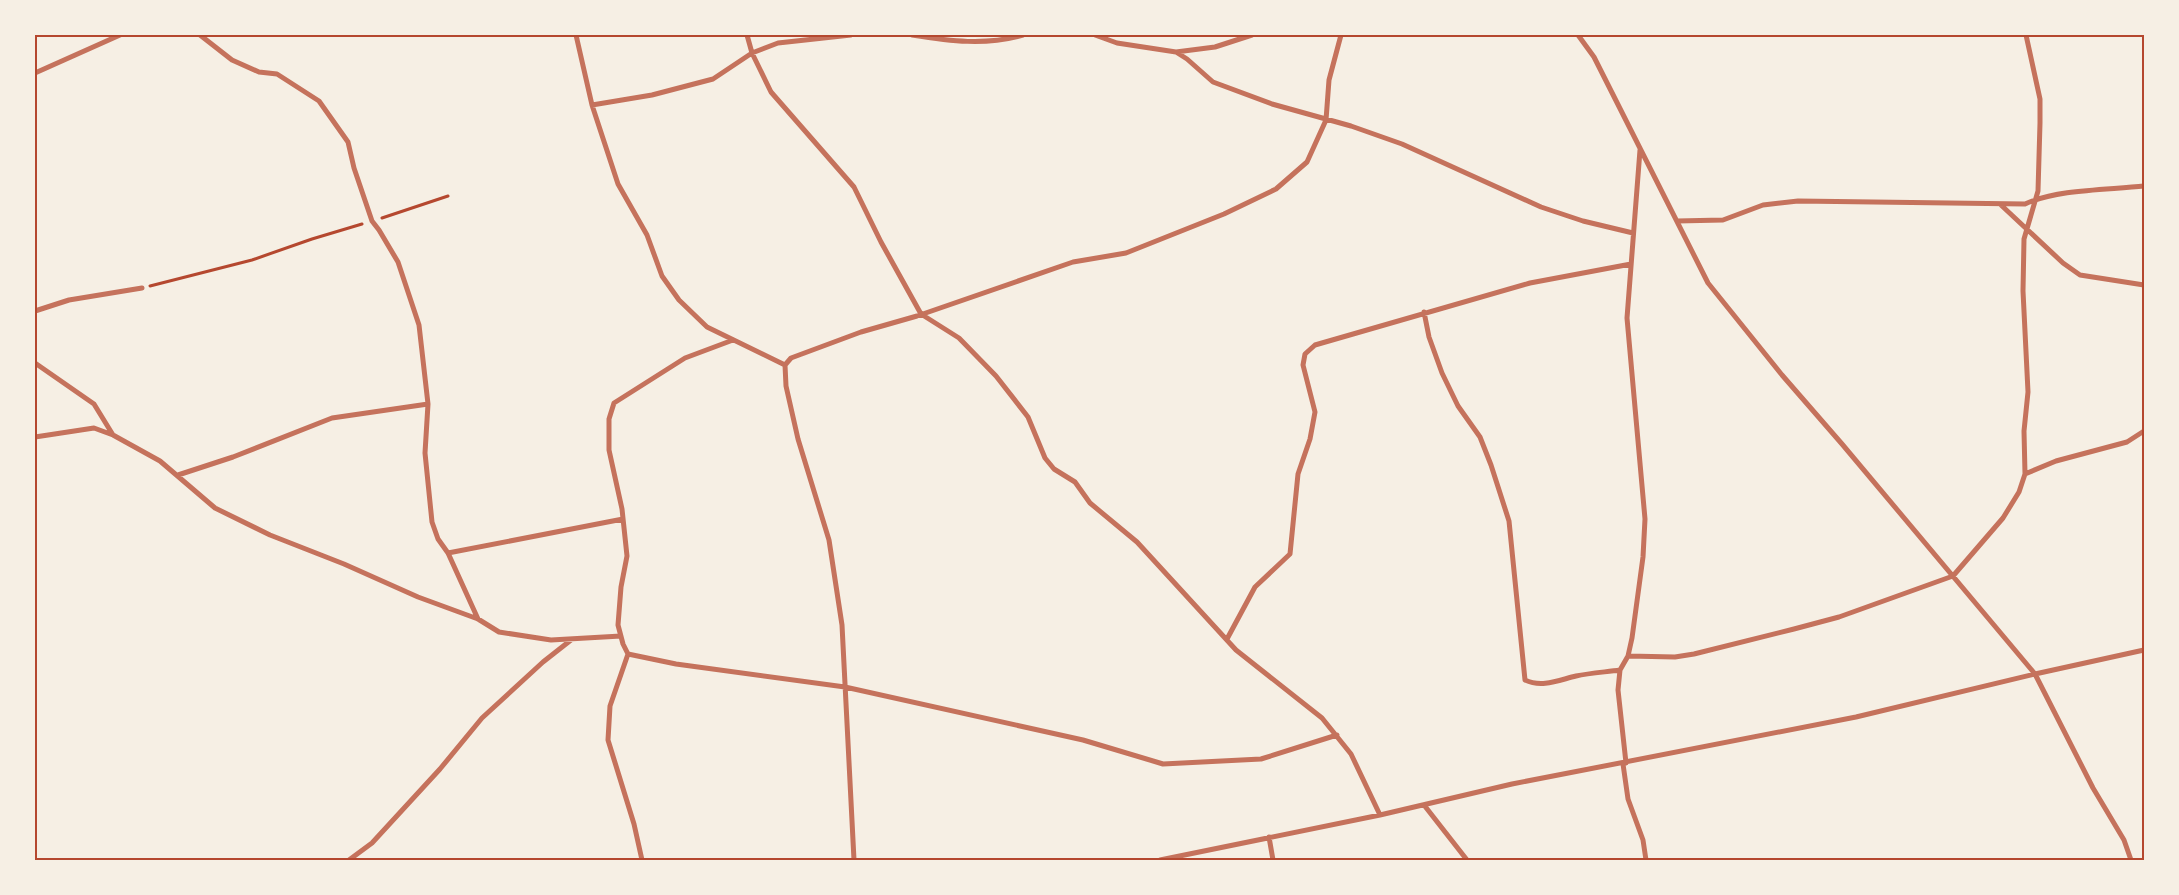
<svg xmlns="http://www.w3.org/2000/svg" width="2179" height="895" viewBox="0 0 2179 895" font-family="Helvetica,sans-serif">
<rect width="100%" height="100%" fill="#f6efe4"/>
<g fill="none" stroke-linecap="round" stroke-linejoin="round">
<!-- path -->
<path stroke="#b5482f" stroke-width="3" d="M382 218 448 196
M150 286 252 260 312 239 362 224"/>
<!-- minor -->
<path stroke="#c5725c" stroke-width="5" d="M200 35 232 60 259 72 277 74 319 101 348 142 354 168 372 221 379 230 398 262 419 325 428 404 425 453 432 522 438 539 448 553 478 619
M576 35 592 105 618 184 647 235 662 276 679 300 707 327 785 365
M747 35 752 53 771 92 854 187 881 242 921 314 959 338 996 376 1028 417 1045 458 1054 469 1075 482 1090 503 1137 542 1236 650 1322 718 1351 754 1380 815
M912 35C949 41 986 46 1023 35
M1095 35 1117 43 1176 52 1187 59 1213 82 1272 104 1351 126 1402 144 1541 207 1583 221 1633 233
M1578 35 1594 57 1708 283 1782 375 1842 444 2035 674 2093 788 2124 840 2131 860
M1176 52 1215 47 1252 35
M35 73 120 35
M592 105 652 95 713 79 752 53 778 43 851 35
M2001 205 2063 263 2080 275 2144 285
M1677 221 1723 220 1763 205 1798 201 2025 204C2058 189 2107 190 2144 186
M35 311 69 300 142 288
M1424 312 1429 337 1442 373 1458 406 1480 437 1491 465 1509 521 1525 680C1542 688 1559 680 1576 676 1590 673 1606 672 1620 670
M35 363 94 404 113 435
M35 437 94 428 113 435 160 461 215 508 270 535 344 564 418 597 478 619 499 632 551 640 621 636
M2025 474 2056 461 2127 442 2144 431
M178 475 233 457 332 418 428 404
M448 553 623 519
M1227 639 1255 587 1290 554 1298 474 1310 439 1315 412 1303 365 1305 354 1315 345 1530 283 1631 264
M628 654 676 664 845 687 1083 740 1163 764 1261 759 1337 735
M1628 656 1675 657 1694 654 1794 629 1839 617 1953 576 2003 518 2019 492 2025 474 2024 431 2028 392 2023 291 2024 239 2038 191 2040 123V99L2026 35
M1626 763 1618 690 1620 670 1628 656 1632 638 1643 557 1645 519 1627 318 1640 150
M1623 764 1628 799 1643 840 1646 860
M1424 805 1467 860
M1269 837 1273 860
M349 860 372 843 440 769 482 718 543 662 571 640
M642 860 634 824 608 740 610 706 628 654 623 644 618 625 621 587 627 556 622 509 609 450V419L614 403 685 358 733 340
M854 860 842 625 829 540 798 439 786 386 785 365 791 358 861 332 917 316 1073 262 1126 253 1224 214 1276 189 1307 162 1326 120 1329 80 1341 35
M1160 860 1380 815 1512 784 1856 717 2035 674 2144 650"/>
</g>
<!-- border -->
<rect width="2179" height="895" fill="none" stroke="#f6efe4" stroke-width="72"/>
<rect x="36" y="36" width="2107" height="823" fill="none" stroke="#b5482f" stroke-width="2"/>
</svg>
